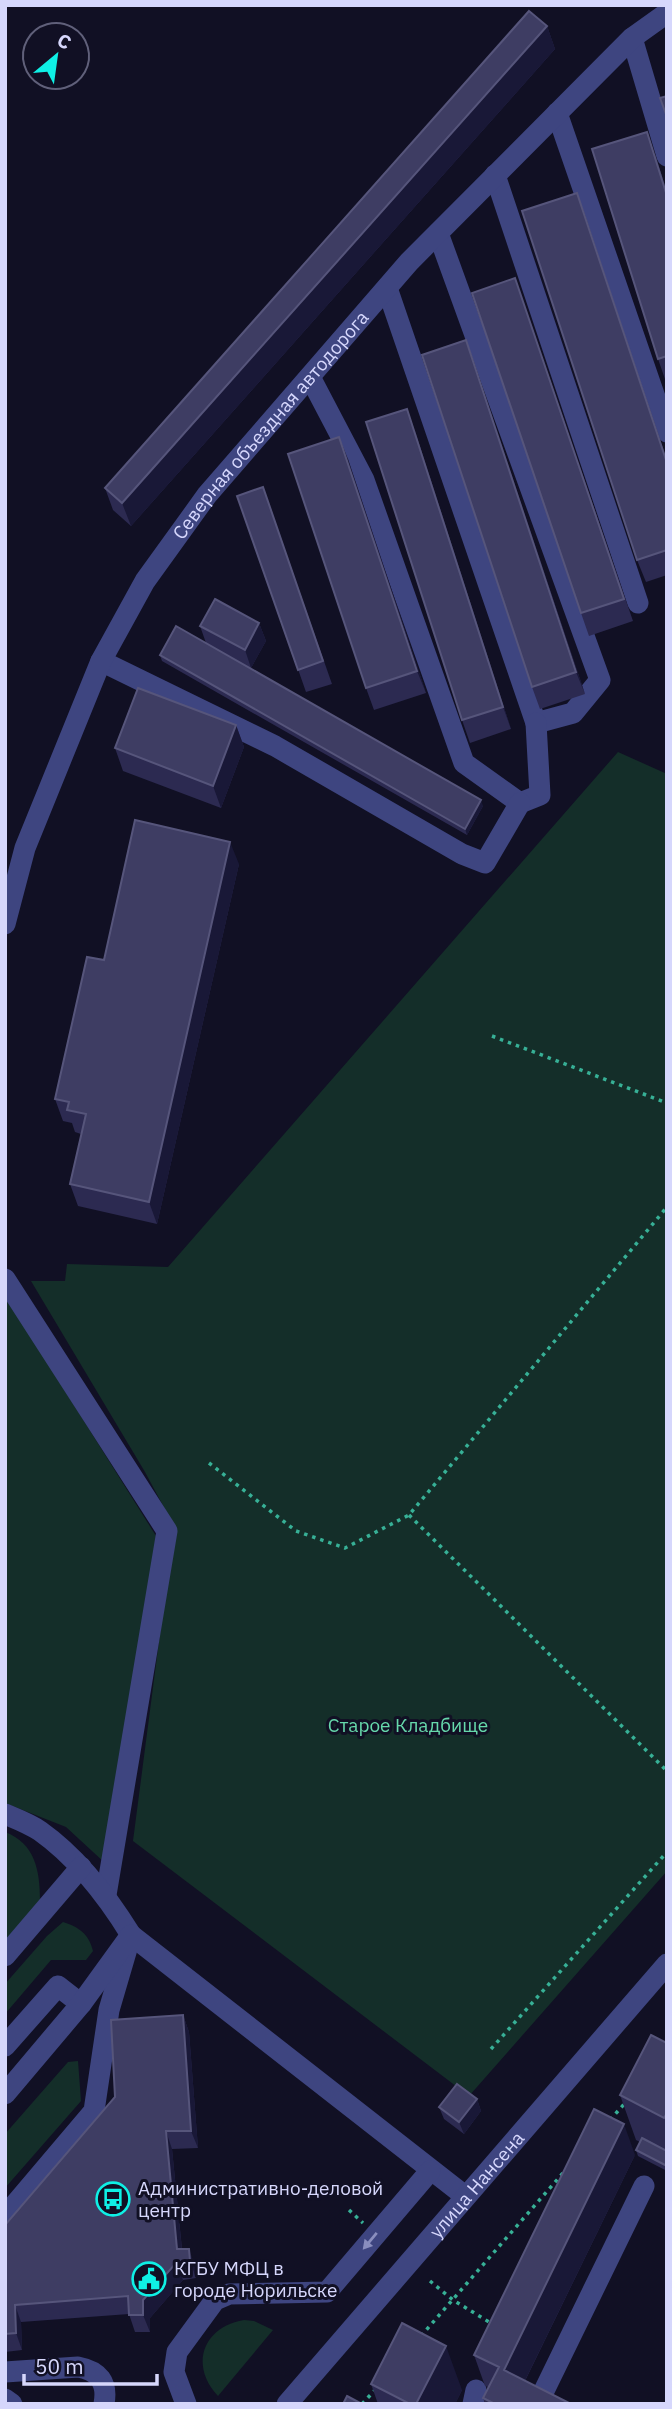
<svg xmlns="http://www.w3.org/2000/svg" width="672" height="2409" viewBox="0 0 672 2409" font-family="'IBM Plex Sans',sans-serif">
<rect width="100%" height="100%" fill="#111024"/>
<!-- green -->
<path fill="#142e29" d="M618 752 667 774V1871L469 2096 133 1841 174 1526 145 1472 31 1281H65L67 1264 168 1267Z
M5 1295 156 1536 105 1863 66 1827 5 1803Z
M5 1832C35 1843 40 1871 40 1900L5 1941Z
M63 1922C79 1927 89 1934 93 1951L86 1960H51L5 2014V1984L47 1936Z
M78 2061 81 2101 5 2188V2134L68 2062Z
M244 2320 254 2321 273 2330 218 2396C189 2365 203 2327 244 2320Z"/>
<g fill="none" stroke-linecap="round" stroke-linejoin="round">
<!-- path -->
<path stroke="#37b096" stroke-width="3.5" stroke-dasharray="3.5 5" stroke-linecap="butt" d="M492 1036 667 1103
M209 1463 296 1531 345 1548 409 1515 667 1207
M409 1515 667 1771
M491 2049 667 1852
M610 2120 626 2102
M349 2210 363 2223
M430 2281 453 2300 494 2325
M421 2336 563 2173
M362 2404 375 2390"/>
<!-- minor -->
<g stroke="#3e4580" stroke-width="21">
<path d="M632 38 667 156"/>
<path d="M557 113 667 432"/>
<path d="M495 175 638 603"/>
<path d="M387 288 536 723 573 713 600 680 438 233"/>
<path d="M310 377 364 480 464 763 520 803 540 795 536 723"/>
<path d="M101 661 275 746 462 854 485 863 520 803"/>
<path id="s1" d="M5 924 25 848 101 661 145 581 207 495 409 262 632 38 667 13"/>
<path d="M5 1279 167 1531 106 1895"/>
<path d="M5 1814C17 1819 30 1824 40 1831 78 1858 107 1896 131 1935L109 2010 94 2111 5 2216"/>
<path d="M5 1956 81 1867"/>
<path d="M5 2046 58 1986 81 2004"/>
<path d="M5 2094 81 2004 131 1935 465 2196"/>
<path d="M5 2372 78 2367C99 2371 108 2382 104 2404"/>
<path d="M5 2399 12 2404"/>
<path d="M186 2404 174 2372 177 2352 215 2300 229 2294 327 2292 430 2171"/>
<path id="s2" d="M287 2404 667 1964"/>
<path d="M473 2404 476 2390"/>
<path d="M549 2404 540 2399 644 2186"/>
</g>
</g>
<!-- wall -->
<path fill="#2c2a51" d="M547 26 555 49 131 526 113 510 105 488Z
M655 154 667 192 666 382 658 359Z
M577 193 667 460V575L646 582 637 560Z
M515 278 633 621 589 636 581 613Z
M466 340 585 694 540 709 532 687Z
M415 431 511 729 470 743 462 720Z
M348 459 426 693 374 710 366 688Z
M263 487 332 684 306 692 237 496Z
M259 623 266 641 251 668 483 806 467 835 162 661 160 655 206 643 200 626Z
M236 725 244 747 221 808 123 771 115 748Z
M239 864 157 1224 78 1206 70 1184 81 1134 75 1132 72 1123 63 1121 55 1099 104 960Z
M183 2015 189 2032 198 2148 172 2149 182 2249 195 2266 196 2278 183 2280 150 2318V2332H135L129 2314 21 2322 22 2350 5 2352V2225L115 2097Z
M667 2043V2171L638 2156 636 2150 640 2142 636 2140 620 2095Z
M477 2099 481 2111 464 2134 444 2119 439 2107Z
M635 2155 525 2381 571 2404H485L483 2398 488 2387 485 2386 474 2355Z
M371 2384 462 2390 455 2404H378Z"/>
<!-- shaded-wall -->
<path fill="#191837" d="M547 26 555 49 131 526 122 503Z
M647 132 667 192V196Z
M577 193 585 215 667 463Z
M466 340 474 362 585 694 576 672Z
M407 409 415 431 511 729 503 707Z
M339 437 348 459 426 693 417 671Z
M259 623 266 641 251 668 245 650Z
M236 725 244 747 221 808 213 786Z
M481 800 483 806 467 835 465 829Z
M230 842 239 864 157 1224 149 1202Z
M183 2015 189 2032 198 2148 191 2131Z
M477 2099 481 2111 464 2134 459 2122Z
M624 2124 635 2155 515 2401 504 2370Z
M166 2131 172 2149 183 2261 177 2249Z
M189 2249 195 2266 196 2278 190 2261Z
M177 2262 183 2280 150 2318V2332L143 2315V2300Z
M15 2305 21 2322 22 2350 16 2333Z
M446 2346 462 2390 455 2404H416Z"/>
<!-- building -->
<path fill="#3e3d63" stroke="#56557b" stroke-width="2" d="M529 11 547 26 122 503 105 488Z
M667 96V117L660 98Z
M647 132 667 196V356L658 359 592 149Z
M577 193 667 463V550L637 560 522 211Z
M515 278 624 599 581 613 472 293Z
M466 340 576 672 532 687 422 355Z
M407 409 503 707 462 720 366 422Z
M339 437 417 671 366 688 288 454Z
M263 487 323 661 298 670 237 496Z
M215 599 259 623 245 650 200 626Z
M176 626 481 800 465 829 160 655Z
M138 688 236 725 213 786 115 748Z
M135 820 230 842 149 1202 70 1184 86 1114 67 1110 69 1102 55 1099 87 957 104 960Z
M183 2015 191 2131H166L177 2249H189L190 2261 177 2262 143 2300V2315H129L128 2296 15 2305 16 2333 5 2334V2225L115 2097 111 2020Z
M651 2035 667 2043V2113L664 2118 620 2095Z
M457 2084 477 2099 459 2122 439 2107Z
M594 2109 624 2124 504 2370 571 2404H495L483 2398 499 2367 474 2355Z
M642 2138 667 2151V2166L636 2150Z
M402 2323 446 2346 416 2404H410L371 2384Z
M347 2396 362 2404H343Z"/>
<!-- one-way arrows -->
<defs><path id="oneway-solid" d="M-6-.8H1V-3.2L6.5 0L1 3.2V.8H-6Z" transform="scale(1.75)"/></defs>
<use fill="#8a8ebe" href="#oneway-solid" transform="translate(370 2241) rotate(130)"/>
<!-- icons -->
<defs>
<symbol id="bus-ring" viewBox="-11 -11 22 22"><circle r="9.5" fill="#111024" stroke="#0ff0e5" stroke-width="1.5"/><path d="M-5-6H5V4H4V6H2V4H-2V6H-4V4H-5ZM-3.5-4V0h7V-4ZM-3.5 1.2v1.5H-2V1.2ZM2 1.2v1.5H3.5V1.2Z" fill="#0ff0e5"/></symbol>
<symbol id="civic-ring" viewBox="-11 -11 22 22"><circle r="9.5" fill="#111024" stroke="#0ff0e5" stroke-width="1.5"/><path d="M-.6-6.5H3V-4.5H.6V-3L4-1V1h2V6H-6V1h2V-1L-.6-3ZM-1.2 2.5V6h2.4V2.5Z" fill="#0ff0e5"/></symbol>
</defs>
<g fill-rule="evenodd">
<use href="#bus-ring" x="94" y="2180" width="38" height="38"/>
<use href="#civic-ring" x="130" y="2260" width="38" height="38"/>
</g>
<g text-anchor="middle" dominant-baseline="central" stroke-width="6" stroke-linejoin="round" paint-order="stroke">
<!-- street labels -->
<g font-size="19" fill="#d6d7fc" stroke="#111024">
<text stroke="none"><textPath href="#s1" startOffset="572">Северная объездная автодорога</textPath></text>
<text stroke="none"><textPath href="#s2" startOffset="290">улица Нансена</textPath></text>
</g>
<!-- park labels -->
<g font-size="19" fill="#66d8ab" stroke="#111024">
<text x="408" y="1725">Старое Кладбище</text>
</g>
<!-- poi labels -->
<g font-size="19" fill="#d6d7fc" stroke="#111024" text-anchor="start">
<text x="138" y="2188">Административно-деловой<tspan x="138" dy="22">центр</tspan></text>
<text x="174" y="2268">КГБУ МФЦ в<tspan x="174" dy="22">городе Норильске</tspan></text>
</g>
</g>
<!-- border -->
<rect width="672" height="2409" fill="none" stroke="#d6d7fc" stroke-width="14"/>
<!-- north arrow -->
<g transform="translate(56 56) rotate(29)"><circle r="33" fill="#111024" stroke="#60607a" stroke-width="2"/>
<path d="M0-5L12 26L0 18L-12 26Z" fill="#0ff0e5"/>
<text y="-10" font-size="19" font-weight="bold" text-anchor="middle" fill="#d6d7fc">С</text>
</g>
<!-- scale -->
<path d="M24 2374v10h133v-10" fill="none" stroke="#d6d7fc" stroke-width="3.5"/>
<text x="35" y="2374" font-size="21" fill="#d6d7fc" stroke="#111024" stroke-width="5" paint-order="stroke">50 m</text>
</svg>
